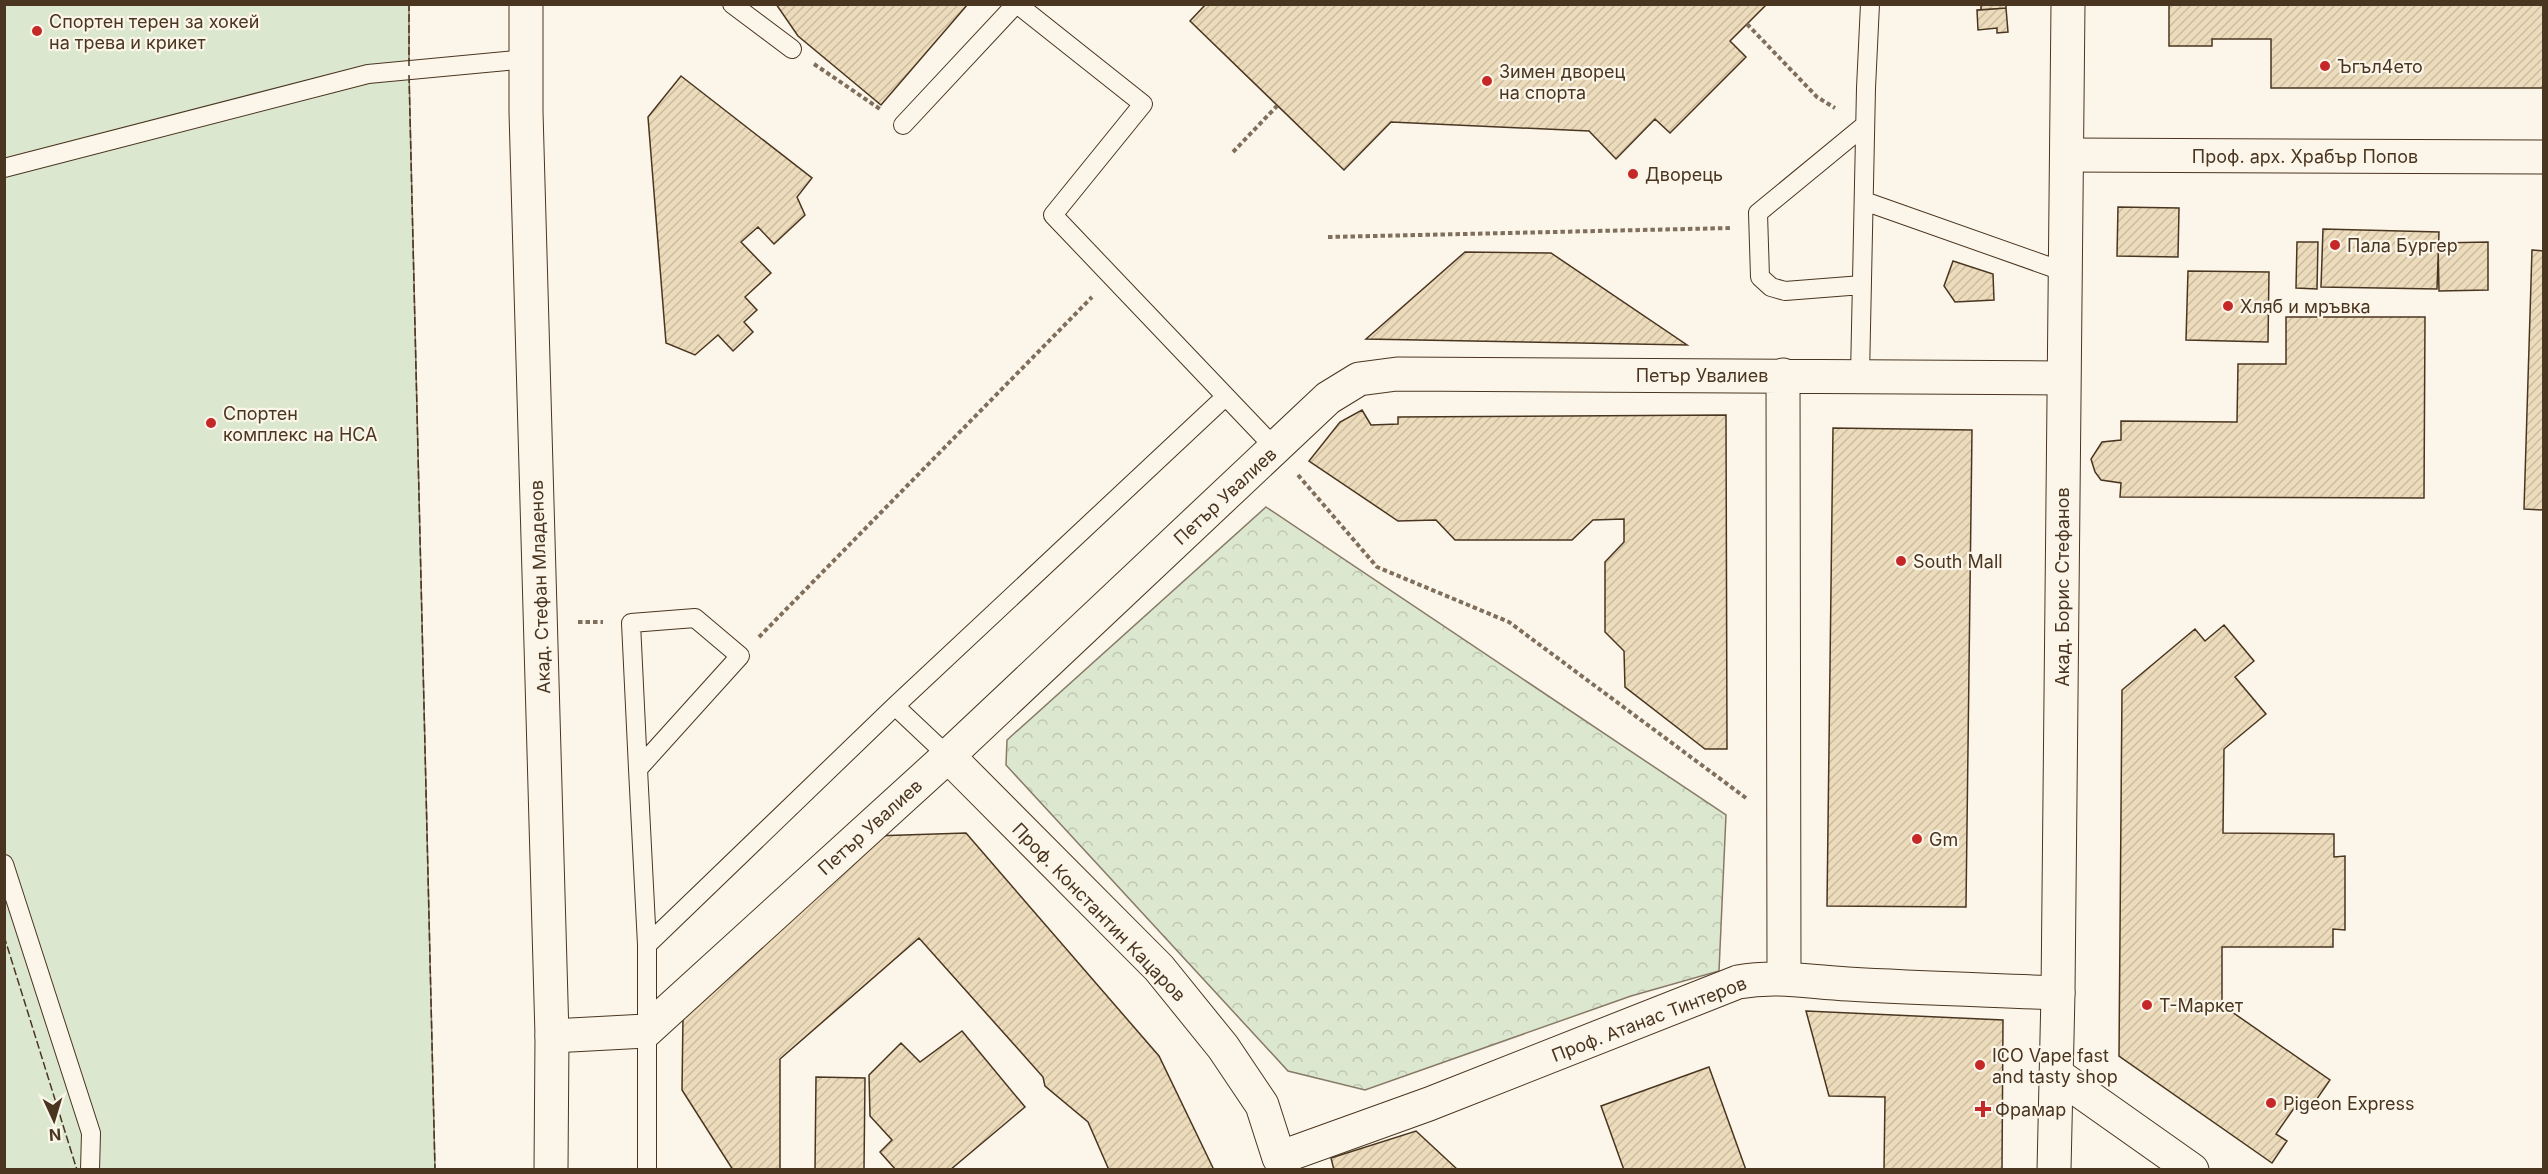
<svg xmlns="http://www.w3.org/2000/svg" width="2548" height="1174" viewBox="0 0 2548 1174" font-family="Inter,sans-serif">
<defs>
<pattern id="forest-crowns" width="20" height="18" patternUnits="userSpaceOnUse" patternTransform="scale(1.5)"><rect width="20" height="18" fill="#dce7d0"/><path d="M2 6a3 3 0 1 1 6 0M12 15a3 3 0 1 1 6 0" fill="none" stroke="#bec7b2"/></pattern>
<pattern id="building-hatch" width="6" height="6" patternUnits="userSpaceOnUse" patternTransform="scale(1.5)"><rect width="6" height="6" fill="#ecdcbc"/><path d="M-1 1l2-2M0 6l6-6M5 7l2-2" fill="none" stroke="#ccbda1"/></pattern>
</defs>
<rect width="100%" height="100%" fill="#fbf6e9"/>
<!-- forest -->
<path fill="url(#forest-crowns)" stroke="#887966" stroke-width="1.5" d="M1266 507 1726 815 1719 971 1631 996 1365 1090 1288 1071 1006 765 1007 740Z"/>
<!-- park -->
<path fill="#dce7d0" stroke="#887966" stroke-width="1.5" d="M5 5H409V70L435 1169 5 1170Z"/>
<!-- building -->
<path fill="url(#building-hatch)" stroke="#4a3520" stroke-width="1.5" d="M776 4H968L881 105 798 36Z
M1206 4H1765L1766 5 1730 41 1746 57 1670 133 1655 119 1616 159 1589 131 1391 122 1344 170 1190 21Z
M1981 4H2006V8L1981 10Z
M2169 4H2544V88H2271V39H2212V46H2169Z
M2006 8 2008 32 1997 33V28L1978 30 1977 10Z
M681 76 812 178 797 197 805 215 774 244 758 227 741 242 771 273 745 297 757 310 744 322 753 332 733 351 718 335 695 355 666 343 648 117Z
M2118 207 2179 208 2178 257 2117 256Z
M2323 229 2439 232 2437 289 2321 287Z
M2297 242H2318L2317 289 2296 288Z
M2488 242V290L2439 291 2438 243Z
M2532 250 2544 251V510L2524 509Z
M1465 252 1551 253 1687 345 1366 339Z
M1953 261 1993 274 1994 300 1955 302 1944 286Z
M2188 271 2269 272 2268 342 2186 340Z
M2286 317H2425L2424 498 2120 497 2121 483 2101 480 2095 472 2091 459 2102 442 2121 440V421L2237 422 2238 364H2286Z
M1362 410 1371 425 1398 424V417L1726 415 1727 749H1705L1625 687 1624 651 1605 632V562L1624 542V519L1593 520 1572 540H1455L1436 520 1398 521 1309 461 1340 422Z
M1833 428 1972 430 1966 907 1827 906Z
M2224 625 2254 661 2235 677 2266 714 2224 749 2223 833 2334 834V857L2345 856V930L2333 929V947H2222V1005L2330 1080 2310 1109 2299 1101 2276 1134 2287 1141 2272 1163 2119 1056 2122 690 2195 629 2205 641Z
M966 833 1159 1056 1214 1170H1109L1088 1122 1045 1086 1043 1077 919 938 780 1059V1170H733L682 1090 683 1017 873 836Z
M1806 1011 2003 1020 2002 1170H1884L1885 1097 1829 1096Z
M962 1031 1025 1107 950 1170H896L880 1152 892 1140 870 1116 869 1075 901 1043 920 1062Z
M1709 1067 1746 1170H1624L1601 1106Z
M816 1077 865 1078 864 1170H815Z
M1416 1131 1458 1170H1334L1331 1158Z"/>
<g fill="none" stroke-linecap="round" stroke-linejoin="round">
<defs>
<path id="lane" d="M732 4 792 49
M1017 4 1143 104 1053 215 1276 449
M903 125 1016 4
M4 168 368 74 527 59
M1864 201 2065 272
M1862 285 1785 291 1771 287 1760 277 1758 213 1865 125
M1860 376 1866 88 1870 4
M895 706 948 756
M638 769 631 623 695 618 740 656 638 769 647 945V1170
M4 864 91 1133 90 1170
M647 945 895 706 1224 398"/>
<path id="street" d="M2067 155 2544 157
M1783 375 1784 978
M948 756 1159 968 1223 1047 1262 1105 1279 1158 1429 1104 1738 982C1778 975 1808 982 1848 984 1918 988 1988 990 2058 993
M552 1036 646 1031 948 756 1328 398 1359 379 1397 374 2063 378
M2056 1074 2192 1170"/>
<path id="secondary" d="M526 4V112L552 1036 551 1170
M2054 1170 2058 993 2068 4"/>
</defs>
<!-- lane casing -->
<use href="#lane" stroke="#4a3520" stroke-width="20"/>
<!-- street casing -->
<use href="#street" stroke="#4a3520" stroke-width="35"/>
<!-- secondary casing -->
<use href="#secondary" stroke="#4a3520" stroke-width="35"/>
<!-- path -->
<path stroke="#7f6f5c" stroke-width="4" stroke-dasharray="4.5 3" stroke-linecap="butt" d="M1747 24 1817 97 1835 108
M814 64 880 109
M1233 152 1277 106
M1328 237 1731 228
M1298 475 1377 567 1509 622 1746 798
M578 622H603
M759 637 1092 297"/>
<!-- lane -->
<use href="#lane" stroke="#fbf6e9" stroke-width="18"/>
<!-- street -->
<use href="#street" stroke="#fbf6e9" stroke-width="33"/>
<!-- secondary -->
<use href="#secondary" stroke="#fbf6e9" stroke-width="33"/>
<!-- fence -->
<path stroke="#4a3520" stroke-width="1.5" stroke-dasharray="8 3" stroke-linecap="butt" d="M409 66V4
M409 75 435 1170
M4 936 77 1170"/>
</g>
<!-- markers -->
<g fill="#c62828" stroke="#fbf6e9" stroke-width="2">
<circle cx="37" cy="31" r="6"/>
<circle cx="2325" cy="66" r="6"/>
<circle cx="1487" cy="81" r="6"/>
<circle cx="1633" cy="174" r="6"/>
<circle cx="2335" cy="245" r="6"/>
<circle cx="2228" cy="306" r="6"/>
<circle cx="211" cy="423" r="6"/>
<circle cx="1901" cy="561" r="6"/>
<circle cx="1917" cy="839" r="6"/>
<circle cx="2147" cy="1005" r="6"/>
<circle cx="1980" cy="1065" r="6"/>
<circle cx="2271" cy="1103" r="6"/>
<path d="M1980 1100h6v6h6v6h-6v6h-6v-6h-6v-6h6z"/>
</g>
<g text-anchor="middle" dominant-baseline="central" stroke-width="4.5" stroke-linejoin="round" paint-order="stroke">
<!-- poi labels -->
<g font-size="18" fill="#4a3520" stroke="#fbf6e9" text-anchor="start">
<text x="49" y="21">Спортен терен за хокей<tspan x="49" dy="21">на трева и крикет</tspan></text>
<text x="2337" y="66">Ъгъл4ето</text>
<text x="1499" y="71">Зимен дворец<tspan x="1499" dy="21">на спорта</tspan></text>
<text x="1645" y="174">Дворець</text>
<text x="2347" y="245">Пала Бургер</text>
<text x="2240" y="306">Хляб и мръвка</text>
<text x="223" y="413">Спортен<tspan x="223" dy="21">комплекс на НСА</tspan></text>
<text x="1913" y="561">South Mall</text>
<text x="1929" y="839">Gm</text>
<text x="2159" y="1005">Т-Маркет</text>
<text x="1992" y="1055">ICO Vape fast<tspan x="1992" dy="21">and tasty shop</tspan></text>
<text x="2283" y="1103">Pigeon Express</text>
<text x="1995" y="1109">Фрамар</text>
</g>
<!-- street labels -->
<g font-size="18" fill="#4a3520" stroke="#fbf6e9">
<text x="2305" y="156">Проф. арх. Храбър Попов</text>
<text x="1702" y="375">Петър Увалиев</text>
<text transform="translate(1225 496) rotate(-43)">Петър Увалиев</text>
<text transform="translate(540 587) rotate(-92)">Акад. Стефан Младенов</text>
<text transform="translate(2062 587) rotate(-90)">Акад. Борис Стефанов</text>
<text transform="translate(870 827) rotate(-42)">Петър Увалиев</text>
<text transform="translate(1099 912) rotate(46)">Проф. Константин Кацаров</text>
<text transform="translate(1649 1019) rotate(-21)">Проф. Атанас Тинтеров</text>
</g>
</g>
<!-- border -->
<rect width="2548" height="1174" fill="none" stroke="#4a3520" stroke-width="12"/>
<!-- north arrow -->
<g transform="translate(54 1120) rotate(176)" stroke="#fbf6e9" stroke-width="4.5" paint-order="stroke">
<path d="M0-4.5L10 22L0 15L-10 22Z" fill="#4a3520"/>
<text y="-9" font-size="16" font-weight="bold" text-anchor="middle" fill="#4a3520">N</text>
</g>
</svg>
